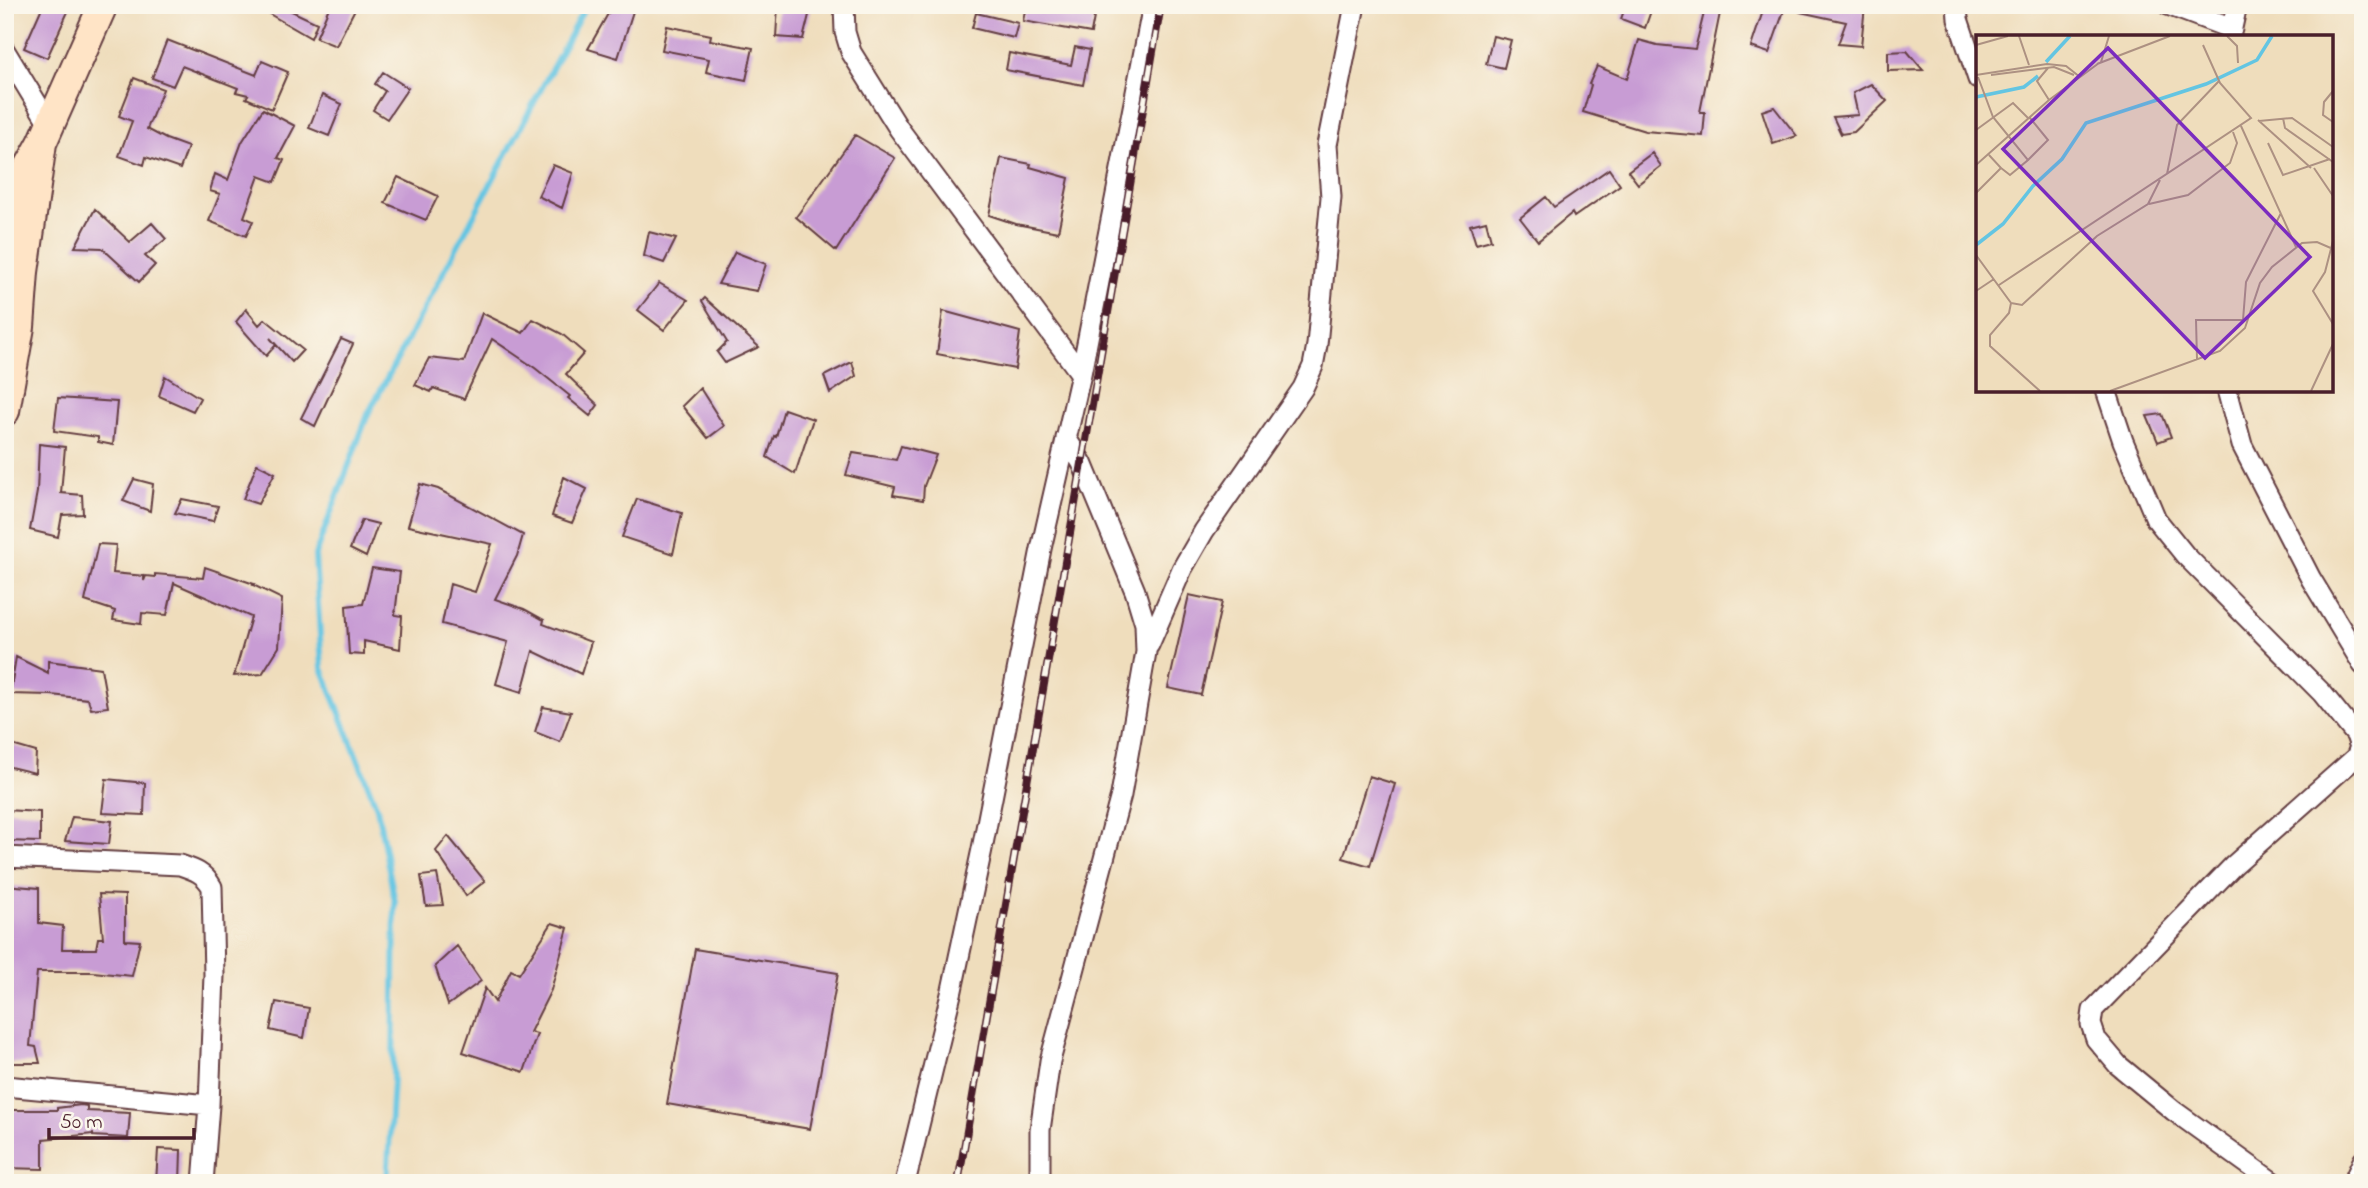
<svg xmlns="http://www.w3.org/2000/svg" width="2368" height="1188" viewBox="0 0 2368 1188" font-family="'Indie Flower',sans-serif">
<rect width="100%" height="100%" fill="#fbf7ec"/>
<filter id="ink" filterUnits="userSpaceOnUse"><feTurbulence type="fractalNoise" baseFrequency=".0143" numOctaves="2"/><feDisplacementMap in="SourceGraphic" scale="14" xChannelSelector="R" yChannelSelector="G"/><feConvolveMatrix kernelMatrix="1 2 1 2 8 2 1 2 1" color-interpolation-filters="sRGB"/></filter>
<filter id="wash" filterUnits="userSpaceOnUse"><feTurbulence type="fractalNoise" baseFrequency=".00686" numOctaves="4" result="noise"/><feDisplacementMap in="SourceGraphic" scale="28" xChannelSelector="R" yChannelSelector="G"/><feGaussianBlur stdDeviation="1.57" result="paint"/><feColorMatrix in="noise" values="0 0 0 0 0 0 0 0 0 0 0 0 0 0 0 0 0 1.4 0 .05"/><feComposite in="paint" operator="in"/></filter>
<g filter="url(#wash)">
<rect width="100%" height="100%" fill="#efddbc"/>
<g fill="none" stroke-linecap="round" stroke-linejoin="round">
<!-- stream -->
<path stroke="#63c5e2" stroke-width="6" d="M387 1183 393 1080 395 902 377 808 322 668 315 555 368 414 586 5"/>
</g>
<g id="blocks">
<!-- building -->
<path fill="#c89cd4" d="M43 5H71L47 58 24 48Z
M261 5H279L317 23 311 38 259 8Z
M330 5H357L336 46 316 38Z
M613 5H635L618 58 588 49Z
M778 5 811 7 803 39 776 37Z
M1026 5 1096 7 1091 33 1023 21Z
M1626 5H1653L1645 28 1621 19Z
M1765 5H1786L1769 53 1751 47Z
M1801 5H1865L1861 46 1838 44 1846 22 1800 12Z
M1705 9 1720 13 1700 112H1705L1703 136 1645 131 1583 112 1591 85 1589 84 1597 66 1627 79 1639 40 1657 45 1695 49Z
M976 13 1018 23 1014 38 972 28Z
M667 26 711 35 710 40 753 48 746 80 706 72 709 59 662 50Z
M1493 36 1511 40 1504 68 1486 64Z
M167 40 256 75 262 61 288 72 272 109 246 98 248 95 236 92 238 88 182 66 173 86 152 78Z
M1075 47 1090 50 1083 85 1006 70 1009 53 1071 65Z
M1907 51 1923 70 1888 71V52Z
M383 72 408 88 387 119 373 110 385 91 375 84Z
M134 78 163 89 147 129 166 139 188 147 180 169 146 157 144 165 119 156 132 121 119 116Z
M1871 84 1887 101 1854 132 1841 134 1833 117 1858 115 1853 93Z
M322 95 342 104 329 136 309 128Z
M1774 107 1797 136 1773 144 1762 111Z
M263 109 295 126 278 158 284 160 275 182 259 176 244 217 253 221 246 236 209 221 220 194 210 191 215 174 228 180 242 142Z
M855 135 895 158 836 251 796 217Z
M1652 153 1661 166 1638 184 1628 171Z
M1001 158 1031 164 1030 167 1069 178 1058 232 1016 224 989 215Z
M553 165 573 173 562 208 538 196Z
M1609 169 1620 185 1574 217 1572 213 1538 241 1520 218 1546 197 1554 207Z
M398 177 438 196 426 220 385 203Z
M95 209 130 242 152 223 166 239 145 256 155 265 139 282 102 248 75 247Z
M1486 221 1491 240 1476 244 1470 225Z
M649 232 676 239 664 263 644 256Z
M735 252 766 264 757 291 718 284Z
M659 283 688 300 664 330 638 310Z
M705 298 759 347 725 363 717 352 727 342 702 301Z
M246 309 259 325 265 319 303 350 292 362 270 338 276 345 266 356 236 322Z
M943 311 1020 332 1015 369 937 354Z
M482 313 523 333 533 319 562 334 584 353 566 374 598 405 590 416 568 398 570 396 535 368 492 339 464 399 433 388 431 392 415 385 429 358 464 362Z
M341 339 353 344 315 426 301 418Z
M852 362 856 376 830 393 824 376Z
M165 376 200 398 193 411 159 396Z
M700 388 724 426 708 438 682 406Z
M58 398 117 402 113 445 98 442V437L54 431Z
M784 409 813 419 795 474 767 457 774 436 776 437Z
M2162 414 2171 437 2158 442 2147 416Z
M39 444 65 447 61 493 82 495 83 514 62 515 58 537 30 530 37 492Z
M901 446 936 455 924 486 923 500 893 495 895 487 846 475 853 453 896 460Z
M257 464 275 473 258 504 243 499Z
M564 477 587 489 572 523 552 516Z
M134 479 153 484 150 511 123 501Z
M420 484 438 489 523 535 517 556 495 599 524 609 544 620 543 624 591 642 581 674 533 651 522 692 496 684 508 642 442 624 450 584 475 592 492 544 408 526Z
M182 499 218 506 213 521 175 513Z
M637 499 682 513 673 554 622 537Z
M362 520 378 524 366 557 350 549Z
M98 544 116 545 113 573 144 576V581L146 576 155 577V574L203 578 205 567 254 584 253 585 282 599 279 647 262 674 234 676 251 617 174 583 167 615 142 613 141 624 113 620 115 611 85 601Z
M372 568 400 572 395 615 402 616 400 649 364 641V655L349 654 346 606 363 604Z
M1189 595 1222 602 1201 695 1168 688Z
M16 657 48 673V661L101 668 108 707 91 709 88 699 51 695 10 694Z
M543 707 571 712 560 742 535 732Z
M5 743 36 752 35 773 6 766Z
M1369 776 1395 784 1370 866 1343 858Z
M106 779 145 783 144 815 102 813Z
M5 810 40 812V842L5 841Z
M72 817 112 821 109 844 65 841Z
M448 836 485 881 466 896 436 851Z
M437 874 443 905 426 906 421 876Z
M5 885 39 888V923L63 926 62 949H96L98 938H103L99 894 125 895V940L140 941 132 976 93 972H37L30 1046 36 1047 40 1063H5Z
M552 923 568 928 551 990 530 1032 537 1034 524 1072 463 1052 485 988 495 1002 511 970 519 974Z
M457 946 481 981 448 1005 435 966Z
M695 949 838 973 810 1129 667 1104Z
M276 1002 309 1008 304 1038 270 1030Z
M81 1105 87 1106V1111L130 1113 128 1138 93 1136V1134L43 1139V1169L5 1168V1110H57V1108Z
M158 1149 181 1150 180 1183H156Z"/>
</g>
</g>
<g filter="url(#ink)">
<use href="#blocks" fill-opacity="0" stroke="#633c41" stroke-width="2"/>
<g fill="none" stroke-linecap="round" stroke-linejoin="round">
<defs>
<path id="street" d="M844 5 845 32 851 52 899 129 1081 374
M1957 5 1958 19 1978 79
M2168 5 2232 29
M2230 37 2237 5
M5 51 50 125
M2106 390 2123 441 2156 519 2185 555 2322 693 2356 735 2360 747 2356 757 2234 865 2093 1010 2091 1024 2096 1039 2118 1065 2174 1111 2274 1183
M2227 390 2242 445 2311 579 2363 665
M1149 645 1182 569 1204 531 1303 388 1313 366 1317 345 1331 197 1327 145 1355 5
M5 857 180 865C195 870 204 873 212 887L214 975 209 1105
M5 1086 209 1105 203 1183
M905 1183 952 990 982 849 1041 549 1081 374 1153 5
M1040 1183V1130L1050 1061 1121 795 1146 652 1145 624 1135 591 1082 463 1066 438
M2353 1183 2363 1161"/>
<path id="secondary" d="M5 238 25 174 42 143 103 5
M5 411 20 327 24 272 42 143"/>
</defs>
<!-- street casing -->
<use href="#street" stroke="#633c41" stroke-width="23"/>
<!-- secondary casing -->
<use href="#secondary" stroke="#633c41" stroke-width="32"/>
<!-- street -->
<use href="#street" stroke="#fff" stroke-width="19"/>
<!-- secondary -->
<use href="#secondary" stroke="#ffe4c6" stroke-width="28"/>
<defs>
<path id="rail" d="M958 1183 1161 5"/>
</defs>
<!-- rail casing -->
<use href="#rail" stroke="#4a1f2b" stroke-width="8"/>
<!-- rail -->
<use href="#rail" stroke="#fbf7ec" stroke-width="5" stroke-dasharray="16" stroke-linecap="butt"/>
</g>
</g>
<!-- overview -->
<g transform="translate(1976 35)">
<rect width="357" height="357" fill="#efddbc"/>
<path fill="none" stroke="#63c5e2" stroke-width="3.5" d="M70 27 94 1M0 62 48 52 62 41M0 210 27 189 57 151 86 124 110 88 230 49 281 25 296 1"/>
<path fill="none" stroke="#ad9182" stroke-width="2" d="M43 1 53 30M251 1 261 11 262 28M0 10 32 1M125 27 133 1M121 29 194 1M72 33 61 46 73 65M0 40 71 29 90 31 104 42M15 40 78 32 98 40M2 42 17 82 52 125 34 140 25 133M357 56 348 67 347 80 357 87M307 83 309 93 357 127M282 85 335 133M283 86 316 83 357 112M265 91 320 212M0 95 37 68 53 84M292 108 307 140 354 124M52 125 72 105 54 83M0 130 73 65 123 28M338 133 357 161M191 139 201 90 243 46M0 158 25 133 13 120M173 169 212 160 254 128 261 108 257 97M357 206 349 237 337 256 357 289M0 220 35 268 33 278 14 300V311L64 356M23 250 275 83 244 48 227 10M0 256 18 244M35 268 46 270 121 201 172 169 184 145M221 324 220 285H267L270 247 305 178M134 356 244 316 269 293 284 248 296 232 326 208 341 207 357 214M335 356 357 309"/>
<path fill="#7b2cbf" fill-opacity="0.15" stroke="#7b2cbf" stroke-width="3.5" d="M132 13 334 222 229 323 27 114Z"/>
<rect width="357" height="357" fill="none" stroke="#4a1f2b" stroke-width="3.5"/>
</g>
<!-- margin -->
<rect width="2368" height="1188" fill="none" stroke="#fbf7ec" stroke-width="28"/>
<!-- scale -->
<path d="M49 1128v10h145v-10" fill="none" stroke="#4a1f2b" stroke-width="3.5"/>
<text x="60" y="1128" font-size="21" fill="#4a1f2b" stroke="#fbf7ec" stroke-width="5" paint-order="stroke">50 m</text>
</svg>
